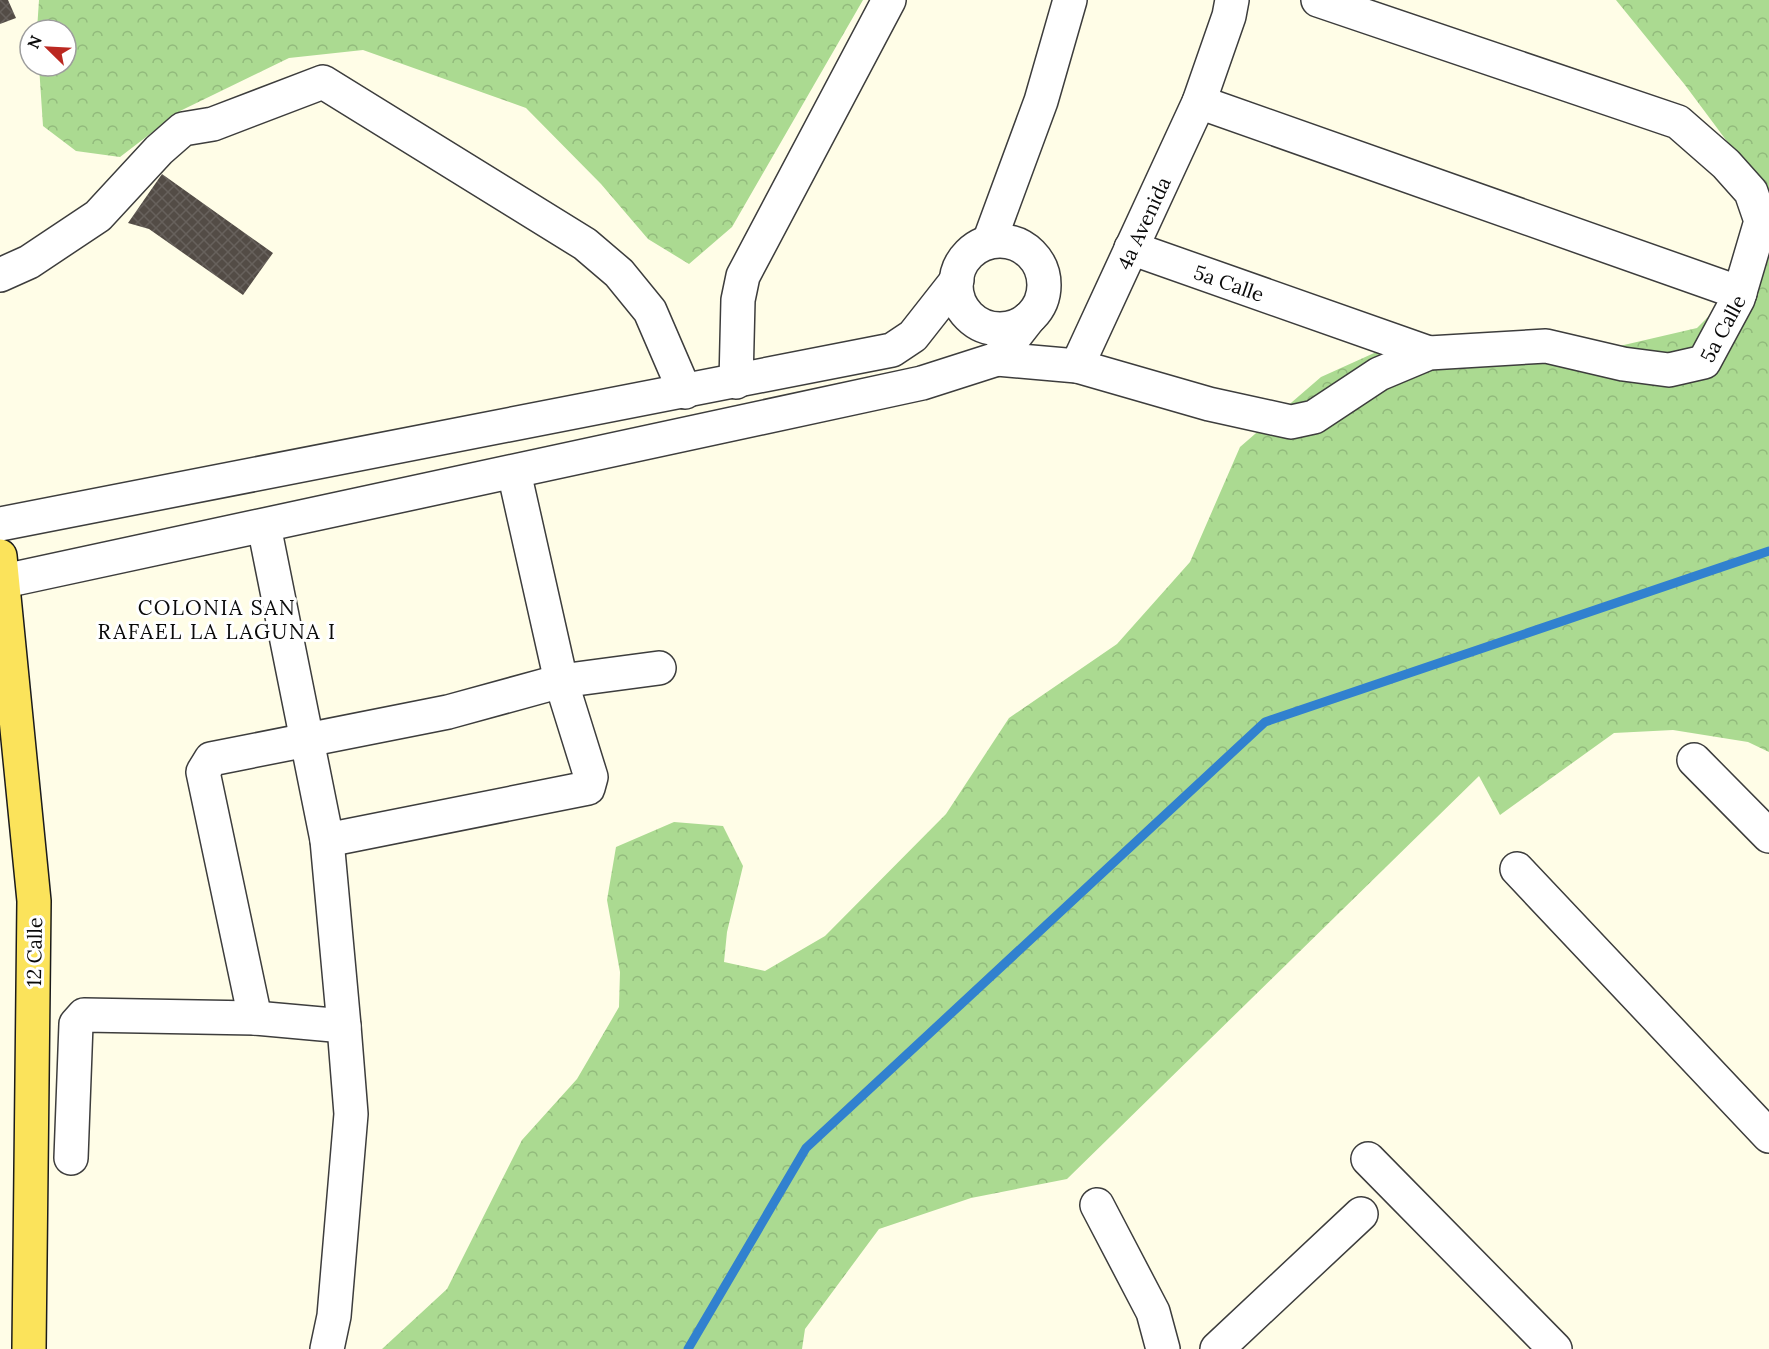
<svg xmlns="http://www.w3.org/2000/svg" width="1769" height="1349" viewBox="0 0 1769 1349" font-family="Lora,serif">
<defs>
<pattern id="forest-crowns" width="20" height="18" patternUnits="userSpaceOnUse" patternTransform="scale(1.5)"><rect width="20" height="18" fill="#abda91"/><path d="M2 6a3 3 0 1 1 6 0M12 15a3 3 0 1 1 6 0" fill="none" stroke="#92ba7c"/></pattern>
<pattern id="building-cross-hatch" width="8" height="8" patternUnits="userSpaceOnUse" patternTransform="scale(1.5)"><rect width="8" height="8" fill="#534c46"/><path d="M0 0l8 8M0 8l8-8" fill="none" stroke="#67615c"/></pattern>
</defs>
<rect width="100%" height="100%" fill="#fffde7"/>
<!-- forest -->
<path fill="url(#forest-crowns)" d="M39 0H863L732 227 689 264 648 239 601 184 526 108 363 50 289 58 180 111 120 157 76 151 43 126 39 66H66V30H37Z
M1616 0H1769V752L1748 742 1673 730 1614 733 1500 815 1479 776 1067 1179 971 1198 879 1229 805 1329 802 1349H382L447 1289 522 1140 577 1079 619 1007 620 972 607 900 616 847 674 822 723 826 743 866 727 932 724 962 765 971 825 936 946 814 1009 718 1117 644 1190 562 1240 447 1321 377 1383 349 1488 332 1598 351 1697 328 1753 272 1767 195 1685 85Z"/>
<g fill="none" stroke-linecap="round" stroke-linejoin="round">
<!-- stream -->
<path stroke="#3181cf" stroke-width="9" d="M688 1349 806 1148 1265 722 1769 551"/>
</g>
<!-- building -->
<path fill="url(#building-cross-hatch)" d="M0 0H8L16 18 0 24Z
M162 174 273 253 243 295 149 229 128 223Z"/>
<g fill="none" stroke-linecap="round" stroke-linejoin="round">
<defs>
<g id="minor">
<path d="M1199 102 1740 293"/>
<circle cx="1000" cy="285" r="44"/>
<path d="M989 242 1041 101 1070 0"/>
<path id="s1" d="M1131 248 1429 353"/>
<path d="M0 275 29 262 98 216 159 150 183 129 213 124 323 82 585 244 619 273 650 311 685 392"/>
<path id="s2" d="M997 359 1077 366 1199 102 1229 16 1232 0"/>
<path id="s3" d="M1077 366 1209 404 1291 422 1314 417 1379 374 1429 353 1546 346 1623 364 1669 370 1704 362 1738 299 1761 221 1751 192 1726 164 1678 122 1318 0"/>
<path d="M736 382 738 300 743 276 889 0"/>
<path d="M0 524 892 350 913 336 957 280"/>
<path d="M0 582 922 383 997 359 1029 318"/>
<path d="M1694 760 1769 836"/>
<path d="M327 840 588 788 591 777 561 681 514 472"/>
<path d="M1517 869 1769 1136"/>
<path d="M255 1018 203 772 211 759 448 712 561 681 659 668"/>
<path d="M71 1158 76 1024 84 1015 255 1018 344 1026 327 840 264 526"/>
<path d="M1368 1159 1555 1349"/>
<path d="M1097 1205 1153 1312 1163 1349"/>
<path d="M327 1349 334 1316 351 1114 344 1026"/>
<path d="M1217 1349 1361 1214"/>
</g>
<path id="major" d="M0 556 34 901 29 1349"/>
</defs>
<!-- minor casing -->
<use href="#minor" stroke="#3d3d3d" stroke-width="36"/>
<!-- major casing -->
<use href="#major" stroke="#1b1b1b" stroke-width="36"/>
<!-- minor -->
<use href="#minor" stroke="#fff" stroke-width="33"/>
<!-- major -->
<use href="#major" stroke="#fbe35b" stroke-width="33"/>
</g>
<g text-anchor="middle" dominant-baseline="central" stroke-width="6" stroke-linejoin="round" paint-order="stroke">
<!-- street labels -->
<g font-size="20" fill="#0a0a0a" stroke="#fff">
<text stroke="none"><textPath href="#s2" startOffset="238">4a Avenida</textPath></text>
<text stroke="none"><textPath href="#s1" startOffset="104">5a Calle</textPath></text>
<text stroke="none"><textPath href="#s3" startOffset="694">5a Calle</textPath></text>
<text transform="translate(34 952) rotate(-89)">12 Calle</text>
</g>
<!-- neighbourhood labels -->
<g font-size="21" letter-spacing="1.5" fill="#0a0a0a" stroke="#fff">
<text x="217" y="607">COLONIA SAN<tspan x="217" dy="24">RAFAEL LA LAGUNA I</tspan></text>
</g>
</g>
<!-- north arrow -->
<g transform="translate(48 48) rotate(294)"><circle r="28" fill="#ffffff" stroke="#9d9d9d" stroke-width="1.5"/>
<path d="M0-4.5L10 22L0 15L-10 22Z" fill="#bb2821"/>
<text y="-9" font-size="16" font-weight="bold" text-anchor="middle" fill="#0a0a0a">N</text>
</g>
</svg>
